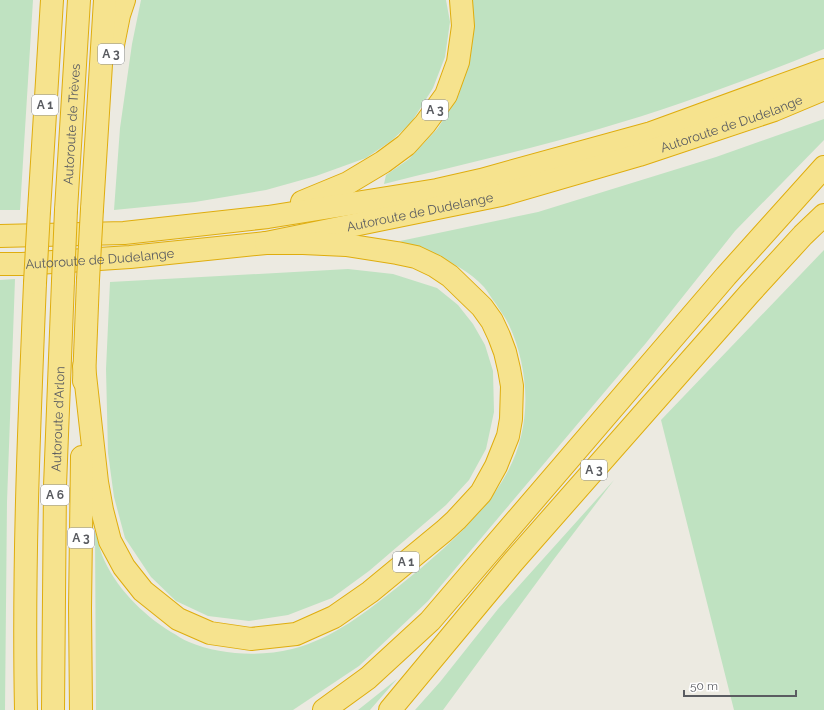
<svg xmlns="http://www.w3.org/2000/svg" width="824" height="710" viewBox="0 0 824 710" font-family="Raleway,sans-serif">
<rect width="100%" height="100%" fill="#eceae1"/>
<!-- green -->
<path fill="#bfe2c1" d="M0 0H33L20 210H0Z
M141 0H446L450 22 445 57 433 88 411 123 391 141 366 158 316 176 266 190 195 202 114 210 120 128 132 44Z
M472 0H824V49C750 79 675 107 599 129 528 150 456 166 384 184L386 175 409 159 438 128 458 96 470 60 474 26Z
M824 119V140L735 231 646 343 428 601 359 666 293 710H96L95 531C98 539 99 547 102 555 115 587 142 614 171 632 177 635 183 640 189 642 220 655 259 657 292 649 333 639 367 611 399 586 438 555 485 515 508 471 532 426 530 371 509 325 506 318 500 311 496 304 492 299 488 292 484 287 462 263 429 253 400 241L538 212 716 157Z
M824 250V710H734L661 420Z
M348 269 393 274 437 288 458 305 473 324 485 345 493 371 494 412 486 449 469 480 446 505 369 571 332 598 288 615 249 621 208 616 176 601 151 577 125 538 114 497 108 453 106 369 110 282Z
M15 279 7 502 5 710H0V280Z
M614 480 554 559 443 710H415L440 682 498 609Z
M397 679 370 710H358Z"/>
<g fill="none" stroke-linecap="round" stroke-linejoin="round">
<defs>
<g id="highway">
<path d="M113 45 119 15 124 0"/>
<path d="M302 202 348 183 383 162 406 145 425 124 446 95 458 62 463 26 461 0"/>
<path d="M92 209 105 0"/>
<path id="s1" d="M66 210 79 0"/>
<path d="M39 211 52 0"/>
<path d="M0 236 124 233 268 217 437 190 481 180 651 133 824 70"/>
<path id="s2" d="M0 264H22L130 257 266 243 501 195 639 155 774 110 824 89"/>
<path d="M84 366 97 482 102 510 110 541 124 567 143 591 178 619 210 633 251 639 296 634 334 617 370 592 444 531 456 520 481 493 496 466 508 436 511 419 512 386 509 369 505 352 499 336 492 321 482 307 450 276 435 266 416 257 397 253 346 245 303 243H266"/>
<path d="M84 381 88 280"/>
<path d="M26 710C23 568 29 425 35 283"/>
<path id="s3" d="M53 710 55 486 63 281"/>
<path d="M81 710 80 608 82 457"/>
<path d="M324 710 368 678 430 621 726 276 824 167"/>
<path d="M390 710 513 562 749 294 803 235 824 215"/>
</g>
</defs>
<!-- highway casing -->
<use href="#highway" stroke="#dfad0e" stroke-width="24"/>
<!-- highway -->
<use href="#highway" stroke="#f6e38e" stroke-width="22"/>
<defs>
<path id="highway-bridge" d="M88 280 92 209
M63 281 66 210
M35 283 39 211"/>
</defs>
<!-- highway-bridge casing -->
<use href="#highway-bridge" stroke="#dfad0e" stroke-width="24" stroke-linecap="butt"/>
<!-- highway-bridge -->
<use href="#highway-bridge" stroke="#f6e38e" stroke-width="22"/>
</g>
<g text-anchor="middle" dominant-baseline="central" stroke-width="3" stroke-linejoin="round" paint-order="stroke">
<!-- shield labels -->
<g fill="#fff" stroke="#8c8d90" stroke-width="1">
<rect x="98" y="44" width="26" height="20" rx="3"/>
<rect x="32" y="95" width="26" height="20" rx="3"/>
<rect x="422" y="100" width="26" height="20" rx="3"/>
<rect x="581" y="460" width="26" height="20" rx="3"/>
<rect x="41" y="485" width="28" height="20" rx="3"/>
<rect x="68" y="528" width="26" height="20" rx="3"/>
<rect x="393" y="552" width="26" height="20" rx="3"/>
</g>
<g font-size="12" font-weight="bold" fill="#5a5c61">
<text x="111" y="54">A 3</text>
<text x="45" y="105">A 1</text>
<text x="435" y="110">A 3</text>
<text x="594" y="470">A 3</text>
<text x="55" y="495">A 6</text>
<text x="81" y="538">A 3</text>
<text x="406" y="562">A 1</text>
</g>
<!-- street labels -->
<g font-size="13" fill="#5a5c61" stroke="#fff">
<text stroke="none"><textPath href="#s2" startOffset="748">Autoroute de Dudelange</textPath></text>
<text stroke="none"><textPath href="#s1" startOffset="86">Autoroute de Trèves</textPath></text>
<text stroke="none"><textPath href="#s2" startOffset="424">Autoroute de Dudelange</textPath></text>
<text stroke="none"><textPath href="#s2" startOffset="100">Autoroute de Dudelange</textPath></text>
<text stroke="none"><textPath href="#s3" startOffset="291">Autoroute d'Arlon</textPath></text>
</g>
</g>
<!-- scale -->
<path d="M684 690v6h112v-6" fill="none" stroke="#5a5c61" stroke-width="2"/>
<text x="690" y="690" font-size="12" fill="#5a5c61" stroke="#ffffff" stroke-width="3" paint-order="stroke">50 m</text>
</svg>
